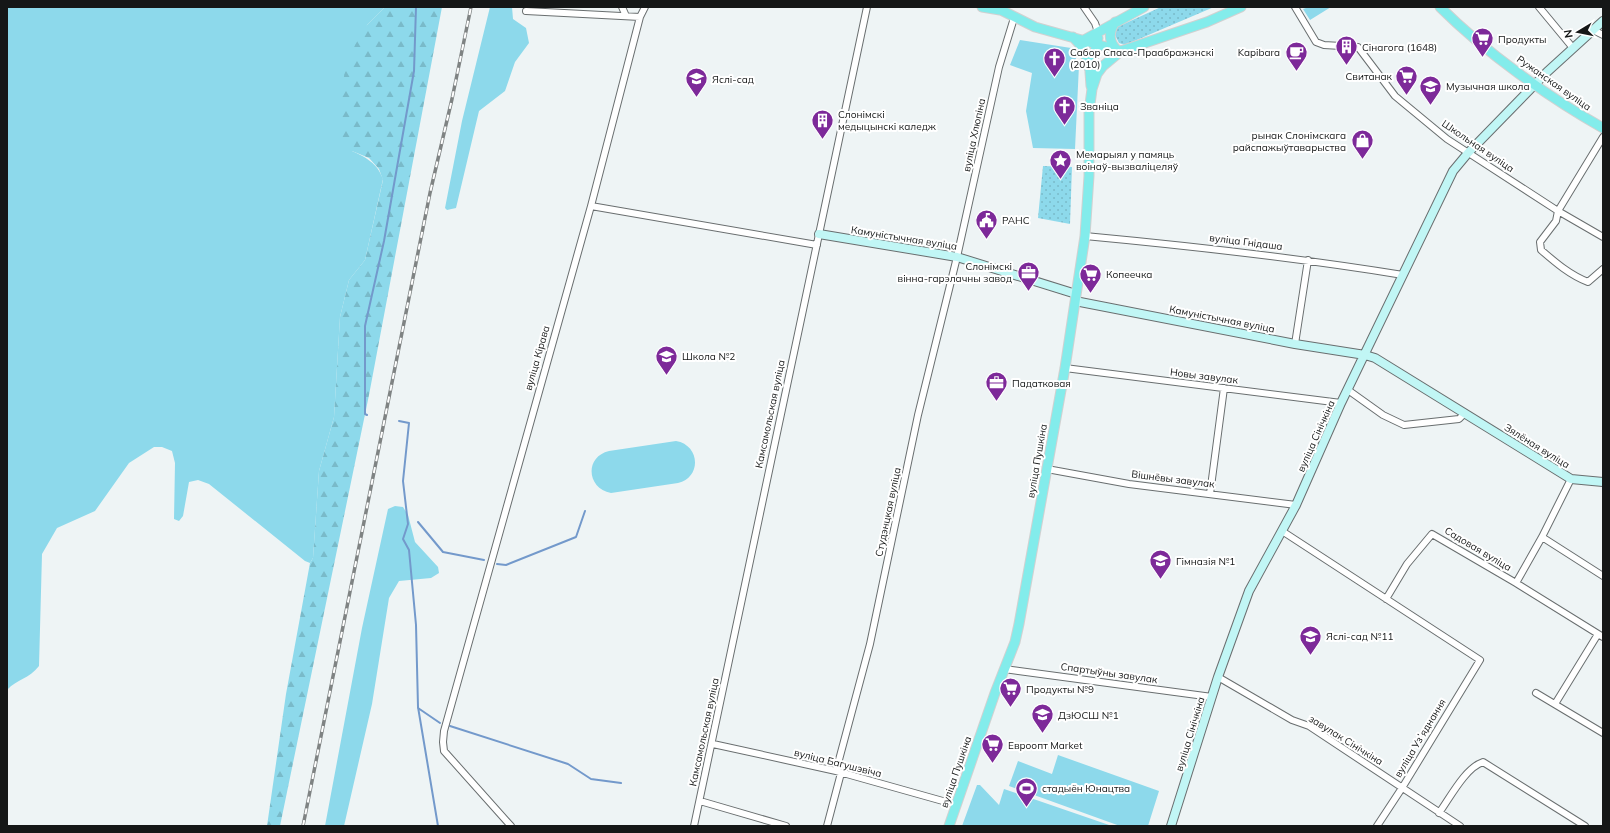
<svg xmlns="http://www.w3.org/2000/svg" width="1610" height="833" viewBox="0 0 1610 833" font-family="Mulish,sans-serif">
<defs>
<pattern id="forest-firs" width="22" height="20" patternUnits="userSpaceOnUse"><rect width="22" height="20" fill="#8dd9eb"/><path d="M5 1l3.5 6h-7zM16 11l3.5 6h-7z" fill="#79bac9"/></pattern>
<pattern id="park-dots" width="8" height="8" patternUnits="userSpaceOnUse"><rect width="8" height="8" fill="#8dd9eb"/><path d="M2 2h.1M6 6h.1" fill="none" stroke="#79bac9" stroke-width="1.8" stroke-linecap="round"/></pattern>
</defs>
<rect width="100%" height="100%" fill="#eef4f5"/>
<!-- grass -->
<path fill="#8dd9eb" d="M7 7H385L367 25 352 151C367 158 377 163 383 179L365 260 349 280 340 317 334 417 319 471 313 558 310 563 305 561 209 484 198 480 189 482 183 516 179 521 174 519 175 463 172 451 162 447H154L129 463 95 511 57 528 42 554 39 666C29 679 17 679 7 690Z
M490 7H512L513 19 526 28 529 43 515 62 505 91 479 111 456 208 447 210 445 208 462 121Z
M1309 7H1331L1310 20 1303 9Z
M1020 40 1071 48 1079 65 1075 149 1033 148 1026 111 1032 73 1010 65Z
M676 441C700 445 702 477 678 483L611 493C587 489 584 457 609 451Z
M395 506 403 507 408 515 415 542 438 567 439 573 431 578 399 581 389 598 372 704 344 826H325L362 628 388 509Z
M1058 755 1159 791 1148 826H1120L1009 786 1018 761 1052 774Z
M977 785H980L999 805 1004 789 1112 826H962Z"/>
<!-- forest -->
<path fill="url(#forest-firs)" d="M385 7H442L369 395 280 826H267L286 694 310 563 313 558 319 471 334 417 340 317 349 280 365 260 383 180 379 169 369 158 352 151 340 133V105L345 69 355 45 367 25Z"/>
<!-- park -->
<path fill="url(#park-dots)" d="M1161 7H1214L1125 45 1119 43 1115 35V28Z
M1043 166 1072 167 1070 224 1038 218Z"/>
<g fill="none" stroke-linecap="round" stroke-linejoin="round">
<!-- stream -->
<path stroke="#7399cb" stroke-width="2" d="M367 415 365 414V326L384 241 414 71 416 7
M399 421 409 423 403 481 408 524 403 539 409 550 416 625 418 707 438 826
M418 522 443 552 484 560
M497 564 506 565 576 537 585 511
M418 708 440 723
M450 726 568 764 591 779 621 783"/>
<defs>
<path id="street" d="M622 7 626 16
M1084 7 1095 23 1098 32
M1295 7 1316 42 1324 45 1358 47 1395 96 1447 139 1558 211 1603 237
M1539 7 1573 48
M526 11 640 17 645 7
M1593 30 1603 35
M1603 137 1558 211 1556 221 1540 242 1541 250C1556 263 1570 275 1588 282L1603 269
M591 206 817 245
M1085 236C1192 246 1298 258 1403 275
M1295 344 1308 260
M1065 368 1341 403
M1348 390 1383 415 1404 425 1459 419 1465 413
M1047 469 1129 484 1296 505
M1210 494 1224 388
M1282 531 1480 660 1402 788 1377 826
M1542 537 1603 576
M1516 583 1603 637
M1386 599 1407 564 1432 534 1516 583 1542 537 1571 479
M1004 669 1212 697
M1218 677 1292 720 1309 726 1460 826
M1536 693 1603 733
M1555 704 1598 634
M713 744 836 771 957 805
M836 771 870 644 918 415 957 257 999 67 1014 18
M700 801 786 826
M1439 813C1450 798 1465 768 1483 762L1585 826
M511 826 444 751 443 742 444 731 591 206 640 17
M694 826 867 7
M827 826 841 773"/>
<path id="secondary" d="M819 234 957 257 1076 294
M1075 301 1295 344 1365 355 1375 358 1571 479 1603 482
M1171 826 1218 677 1249 591 1296 505 1341 403 1453 171 1468 153 1547 72 1603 21"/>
<path id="primary" d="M982 7 1000 10
M995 7 1035 27 1121 51
M1440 7C1485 52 1548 97 1603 128
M1115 22C1109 32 1108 40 1116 49
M1073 37 1084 49 1089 68
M1084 40 1144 7
M1091 86 1090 72 1098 38
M949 826 995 693 1015 642 1019 624 1065 368 1085 236 1089 176V112L1092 89 1097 74 1103 66 1121 51 1207 22 1241 7"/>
</defs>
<!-- street casing -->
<use href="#street" stroke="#696e6f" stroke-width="8"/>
<!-- secondary casing -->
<use href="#secondary" stroke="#696e6f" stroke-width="10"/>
<!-- primary casing -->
<use href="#primary" stroke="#d0d1d1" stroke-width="11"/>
<!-- street -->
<use href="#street" stroke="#fff" stroke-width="6"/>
<!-- secondary -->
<use href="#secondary" stroke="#c1f6f5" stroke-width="8"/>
<!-- primary -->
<use href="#primary" stroke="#83eceb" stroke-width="9"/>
<defs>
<path id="rail" d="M303 826 430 193 452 99 471 7"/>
</defs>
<!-- rail casing -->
<use href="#rail" stroke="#7f8383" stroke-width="3.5"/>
<!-- rail -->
<use href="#rail" stroke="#fff" stroke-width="2" stroke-dasharray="6" stroke-linecap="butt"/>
</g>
<!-- icons -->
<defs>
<symbol id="supermarket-pin" viewBox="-11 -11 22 30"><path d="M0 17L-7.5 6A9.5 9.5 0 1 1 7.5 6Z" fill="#7d2999" stroke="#fff"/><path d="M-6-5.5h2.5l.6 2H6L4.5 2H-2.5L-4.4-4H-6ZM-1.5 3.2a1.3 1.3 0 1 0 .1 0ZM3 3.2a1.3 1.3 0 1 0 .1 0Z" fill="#fff"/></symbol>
<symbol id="building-pin" viewBox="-11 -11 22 30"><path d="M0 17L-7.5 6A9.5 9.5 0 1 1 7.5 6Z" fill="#7d2999" stroke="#fff"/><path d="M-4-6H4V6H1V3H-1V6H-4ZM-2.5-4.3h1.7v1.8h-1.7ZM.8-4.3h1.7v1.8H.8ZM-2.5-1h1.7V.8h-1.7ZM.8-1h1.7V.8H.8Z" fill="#fff"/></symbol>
<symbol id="cafe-pin" viewBox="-11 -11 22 30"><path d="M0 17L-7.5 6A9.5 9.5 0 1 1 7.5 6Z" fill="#7d2999" stroke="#fff"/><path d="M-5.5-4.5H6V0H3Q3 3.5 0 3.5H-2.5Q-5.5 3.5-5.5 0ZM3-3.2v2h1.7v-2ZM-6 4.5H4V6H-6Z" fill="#fff"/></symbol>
<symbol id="church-pin" viewBox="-11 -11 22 30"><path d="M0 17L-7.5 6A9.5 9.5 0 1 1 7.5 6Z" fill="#7d2999" stroke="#fff"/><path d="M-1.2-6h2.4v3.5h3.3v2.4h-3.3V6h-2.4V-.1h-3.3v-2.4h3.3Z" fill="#fff"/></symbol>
<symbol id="school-pin" viewBox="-11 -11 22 30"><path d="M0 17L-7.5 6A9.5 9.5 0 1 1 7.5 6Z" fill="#7d2999" stroke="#fff"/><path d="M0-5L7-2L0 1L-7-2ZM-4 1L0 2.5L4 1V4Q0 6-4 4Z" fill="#fff"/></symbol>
<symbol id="shop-pin" viewBox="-11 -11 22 30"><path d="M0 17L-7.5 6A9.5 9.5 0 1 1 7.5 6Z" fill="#7d2999" stroke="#fff"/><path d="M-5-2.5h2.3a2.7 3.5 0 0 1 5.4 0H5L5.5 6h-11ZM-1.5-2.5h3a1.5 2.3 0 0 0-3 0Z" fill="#fff"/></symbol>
<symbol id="sight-pin" viewBox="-11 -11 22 30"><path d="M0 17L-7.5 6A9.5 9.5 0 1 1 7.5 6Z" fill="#7d2999" stroke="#fff"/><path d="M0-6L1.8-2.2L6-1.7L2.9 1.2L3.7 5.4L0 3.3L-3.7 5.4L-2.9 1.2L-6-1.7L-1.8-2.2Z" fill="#fff"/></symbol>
<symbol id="civic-pin" viewBox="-11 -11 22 30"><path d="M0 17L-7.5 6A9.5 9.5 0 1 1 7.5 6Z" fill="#7d2999" stroke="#fff"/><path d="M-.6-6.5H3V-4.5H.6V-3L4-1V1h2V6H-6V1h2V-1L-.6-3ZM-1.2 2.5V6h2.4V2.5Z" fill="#fff"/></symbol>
<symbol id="office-pin" viewBox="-11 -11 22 30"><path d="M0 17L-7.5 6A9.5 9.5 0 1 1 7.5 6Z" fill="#7d2999" stroke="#fff"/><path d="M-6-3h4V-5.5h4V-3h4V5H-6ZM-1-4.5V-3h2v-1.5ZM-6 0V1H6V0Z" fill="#fff"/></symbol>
<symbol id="stadium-pin" viewBox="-11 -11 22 30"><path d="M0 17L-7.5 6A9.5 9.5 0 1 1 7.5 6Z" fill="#7d2999" stroke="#fff"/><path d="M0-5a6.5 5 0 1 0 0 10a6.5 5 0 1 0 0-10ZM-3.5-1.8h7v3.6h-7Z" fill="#fff"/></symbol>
</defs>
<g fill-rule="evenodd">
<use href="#supermarket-pin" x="1470" y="26" width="25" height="34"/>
<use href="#building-pin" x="1334" y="34" width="25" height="34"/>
<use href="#cafe-pin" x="1284" y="40" width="25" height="34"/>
<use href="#church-pin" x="1042" y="46" width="25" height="34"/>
<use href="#supermarket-pin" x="1394" y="64" width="25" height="34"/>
<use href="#school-pin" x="684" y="66" width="25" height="34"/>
<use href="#school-pin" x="1418" y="74" width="25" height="34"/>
<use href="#church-pin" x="1052" y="94" width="25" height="34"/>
<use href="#building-pin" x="810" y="108" width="25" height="34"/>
<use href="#shop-pin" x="1350" y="128" width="25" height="34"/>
<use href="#sight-pin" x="1048" y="148" width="25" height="34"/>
<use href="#civic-pin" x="974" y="208" width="25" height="34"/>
<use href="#office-pin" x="1016" y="260" width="25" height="34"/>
<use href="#supermarket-pin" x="1078" y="262" width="25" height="34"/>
<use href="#school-pin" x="654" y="344" width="25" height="34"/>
<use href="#office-pin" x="984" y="370" width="25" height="34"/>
<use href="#school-pin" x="1148" y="548" width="25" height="34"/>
<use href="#school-pin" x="1298" y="624" width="25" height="34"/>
<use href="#supermarket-pin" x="998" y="676" width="25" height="34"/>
<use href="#school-pin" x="1030" y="702" width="25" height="34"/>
<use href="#supermarket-pin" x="980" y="732" width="25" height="34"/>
<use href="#stadium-pin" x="1014" y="776" width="25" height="34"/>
</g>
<g text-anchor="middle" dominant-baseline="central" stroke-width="4" stroke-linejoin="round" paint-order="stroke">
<!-- poi labels -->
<g font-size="10" fill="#151717" stroke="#fff" text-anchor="start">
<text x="1498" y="39">Продукты</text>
<text x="1362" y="47">Сінагога (1648)</text>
<text x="1070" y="52">Сабор Спаса-Праабражэнскі<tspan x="1070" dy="12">(2010)</tspan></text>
<text x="1280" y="52" text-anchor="end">Kapibara</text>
<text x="1392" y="76" text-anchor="end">Свитанак</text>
<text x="712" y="79">Яслі-сад</text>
<text x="1446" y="86">Музычная школа</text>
<text x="1080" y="106">Званіца</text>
<text x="838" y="114">Слонімскі<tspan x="838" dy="12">медыцынскі каледж</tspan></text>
<text x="1346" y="135" text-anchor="end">рынак Слонімскага<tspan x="1346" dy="12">райспажыўтаварыства</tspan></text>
<text x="1076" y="154">Мемарыял у памяць<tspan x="1076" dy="12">воінаў-вызваліцеляў</tspan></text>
<text x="1002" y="220">РАНС</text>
<text x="1012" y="266" text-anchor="end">Слонімскі<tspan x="1012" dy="12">вінна-гарэлачны завод</tspan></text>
<text x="1106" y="274">Копеечка</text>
<text x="682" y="356">Школа №2</text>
<text x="1012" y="383">Падатковая</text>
<text x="1176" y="561">Гімназія №1</text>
<text x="1326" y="636">Яслі-сад №11</text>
<text x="1026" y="689">Продукты №9</text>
<text x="1058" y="715">ДзЮСШ №1</text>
<text x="1008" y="745">Евроопт Market</text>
<text x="1042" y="788">стадыён Юнацтва</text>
</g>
<!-- street labels -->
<g font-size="10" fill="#151717" stroke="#fff">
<text transform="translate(1554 83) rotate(35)">Ружанская вуліца</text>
<text transform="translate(974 135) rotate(-78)">вуліца Хлюпіна</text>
<text transform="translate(1478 146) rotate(34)">Школьная вуліца</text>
<text transform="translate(904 238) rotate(9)">Камуністычная вуліца</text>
<text transform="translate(1246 242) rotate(7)">вуліца Гнідаша</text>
<text transform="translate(1222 319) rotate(11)">Камуністычная вуліца</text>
<text transform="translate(537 358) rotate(-74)">вуліца Кірава</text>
<text transform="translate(1204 376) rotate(7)">Новы завулак</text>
<text transform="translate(770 414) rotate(-78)">Камсамольская вуліца</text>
<text transform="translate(1316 436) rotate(-66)">вуліца Сінічкіна</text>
<text transform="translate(1537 446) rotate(32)">Зялёная вуліца</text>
<text transform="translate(1037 461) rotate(-80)">вуліца Пушкіна</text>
<text transform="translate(1173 479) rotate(7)">Вішнёвы завулак</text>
<text transform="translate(888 512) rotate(-78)">Студэнцкая вуліца</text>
<text transform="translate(1478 549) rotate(31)">Садовая вуліца</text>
<text transform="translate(1109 673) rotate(8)">Спартыўны завулак</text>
<text transform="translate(704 732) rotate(-78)">Камсамольская вуліца</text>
<text transform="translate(1190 734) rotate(-73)">вуліца Сінічкіна</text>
<text transform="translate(1420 738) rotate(-59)">вуліца Узʼяднання</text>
<text transform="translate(1346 740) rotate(32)">завулак Сінічкіна</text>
<text transform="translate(838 763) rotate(14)">вуліца Багушэвіча</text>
<text transform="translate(956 772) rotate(-71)">вуліца Пушкіна</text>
</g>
</g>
<!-- border -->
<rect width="1610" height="833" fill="none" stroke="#151717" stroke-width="16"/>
<!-- north arrow -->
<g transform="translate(1578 32) rotate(260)" stroke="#ffffff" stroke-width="3" paint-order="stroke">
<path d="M0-3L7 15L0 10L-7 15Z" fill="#151717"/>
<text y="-6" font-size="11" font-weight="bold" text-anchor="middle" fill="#151717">N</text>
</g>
</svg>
